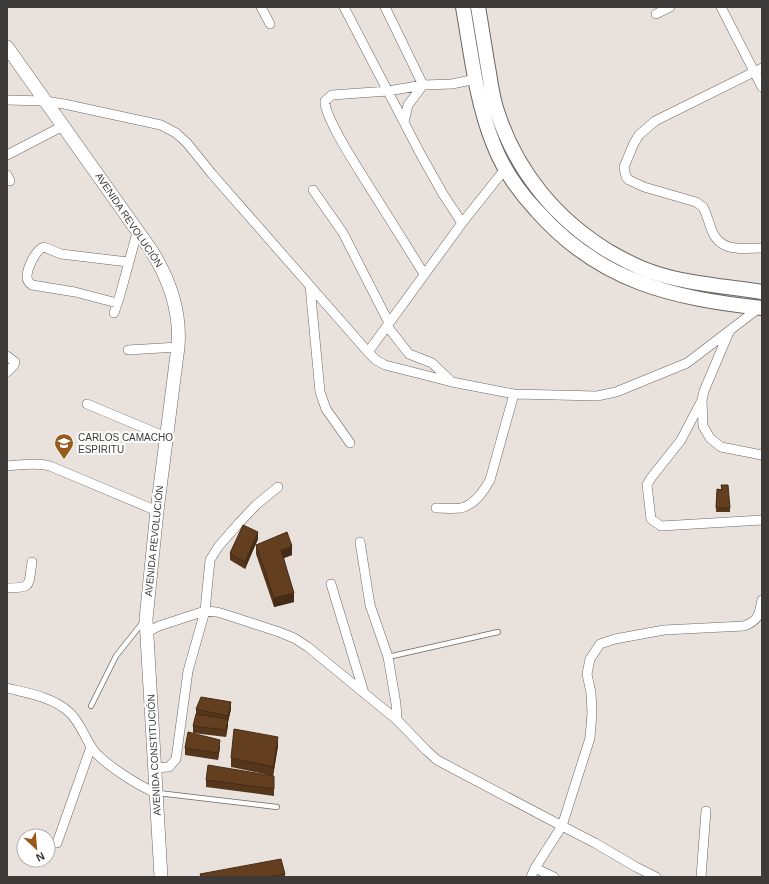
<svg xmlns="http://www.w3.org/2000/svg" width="769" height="884" viewBox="0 0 769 884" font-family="Helvetica,sans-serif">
<rect width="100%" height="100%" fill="#e9e2dc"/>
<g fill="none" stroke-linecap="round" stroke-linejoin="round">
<defs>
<path id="lane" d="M388 657 498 632
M91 706 116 656 143 622
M158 793 277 807"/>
<path id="street" d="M261 7 270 24
M344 7 421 155 443 194 462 223
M385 7 423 85 408 105 404 122
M721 7 762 87
M656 14 670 7
M762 68 655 121 639 135 634 143 624 167 626 177 629 180 644 187 696 202 703 207C707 215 709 223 712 231 721 253 743 248 762 248
M7 100 45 101 64 104 161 125 176 133 187 143 212 174 368 352 376 360 385 365 452 382 514 394 597 396 616 392 687 363 759 308
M7 155 63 126
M7 175 10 181
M313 190 343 233 389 323
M424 274C406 245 388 216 370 188 360 171 324 118 325 101L332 95 388 91 423 85 452 84 476 79
M310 286 320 392 326 409 350 443
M117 303 75 292 32 285C29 283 27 281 27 277 27 268 36 249 44 247L61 254 128 262
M114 313 120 295 138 229
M387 326 409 354 432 363 452 382
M729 332 704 391 702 400 703 426 710 438 721 447 762 455
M128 350 178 347
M368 352 462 223 505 169
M7 356 15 362 14 365 7 372
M702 400 681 440 651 478 647 485 651 519 661 526 762 520
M87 404 166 437
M7 466C22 465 36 462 50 466L157 511
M436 508C444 508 453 509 461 508 474 505 484 491 490 480L514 394
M360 542 370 605 388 657 396 704 397 720
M331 584 364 693
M7 588C33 588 28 586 32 562
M147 632 159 626 205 611 217 612 227 615 279 632 294 638 308 647 397 720 426 750 437 760 562 826 595 843 636 867 656 877
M7 688C27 693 53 697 69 712 80 722 84 736 92 748 102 763 139 786 156 793
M154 768 169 767 176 759 188 671 205 611 210 560 218 547 239 523 256 505 278 487
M57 843 91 747
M535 868 554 877
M531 877 535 868 562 826 590 738 592 713 591 693 587 674 590 659 600 644 615 639 664 630 744 626C759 620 759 615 762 600
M701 877 706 811"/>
<path id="secondary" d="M7 47 151 250C170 280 181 311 178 347L157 511 146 619 161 877"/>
<path id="primary" d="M463 7C471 52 476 100 493 143 503 169 518 191 537 211 600 282 672 298 762 308
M478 7C482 29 485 51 489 73 491 87 493 101 498 114 517 172 556 219 608 251 622 259 636 267 652 272 687 284 725 286 762 292"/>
</defs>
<!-- lane casing -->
<use href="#lane" stroke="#6d6762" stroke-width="6"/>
<!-- street casing -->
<use href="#street" stroke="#6d6762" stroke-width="10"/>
<!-- secondary casing -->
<use href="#secondary" stroke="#6d6762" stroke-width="14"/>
<!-- primary casing -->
<use href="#primary" stroke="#6d6762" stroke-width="16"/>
<!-- lane -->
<use href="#lane" stroke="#fff" stroke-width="4.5"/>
<!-- street -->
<use href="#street" stroke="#fff" stroke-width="9"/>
<!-- secondary -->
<use href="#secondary" stroke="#fff" stroke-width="13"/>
<!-- primary -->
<use href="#primary" stroke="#fff" stroke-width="14"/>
</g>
<!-- wall -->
<path fill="#55361b" d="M721 485 730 508V512H716L717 489 721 490Z
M258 539 245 569 230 560V553Z
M256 545 292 555 284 558 294 602 274 607 256 554Z
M196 709H231L228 722 226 737 193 733V726L196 714Z
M278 746 273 776H274V796L206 787V780L269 775 231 767V758Z
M220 747 218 760 185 755V748Z
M200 874H285V877H200Z"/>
<!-- shaded-wall -->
<path fill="#452c16" d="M258 532V539L245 569V562Z
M292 546V555L281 559V550Z
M294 593V602L274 607V598Z
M231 702V709L228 722V716Z
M228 719V726L226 737V730Z
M278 737V746L273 776V767Z
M220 740V747L218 760V753Z"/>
<!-- building -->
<path fill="#633f1f" stroke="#452c16" d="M721 485H728L730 508H716L717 489 722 490Z
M243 525 258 532 245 562 230 553Z
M287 532 292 546 281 550 294 593 274 598 256 545Z
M201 697 231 702 228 716 196 709Z
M196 714 228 719 226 730 193 726Z
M234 729 278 737 273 767 231 758Z
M188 732 220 740 218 753 185 748Z
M208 765 274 776V789L206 780Z
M281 859 285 874 266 877H201L200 874Z"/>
<!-- icons -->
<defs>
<symbol id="school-pin" viewBox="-11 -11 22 30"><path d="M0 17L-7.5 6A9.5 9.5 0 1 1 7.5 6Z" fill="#965a1c" stroke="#fff"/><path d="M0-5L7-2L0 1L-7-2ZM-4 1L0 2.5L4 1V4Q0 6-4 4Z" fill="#fff"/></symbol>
</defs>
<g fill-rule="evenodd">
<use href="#school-pin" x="53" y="432" width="22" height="30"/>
</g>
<g text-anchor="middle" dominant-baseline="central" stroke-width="4" stroke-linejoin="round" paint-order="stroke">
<!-- street labels -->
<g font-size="10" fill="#3d3a38" stroke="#fff">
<text transform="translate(129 220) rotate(56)">AVENIDA REVOLUCIÓN</text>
<text transform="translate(154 541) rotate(-84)">AVENIDA REVOLUCIÓN</text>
<text transform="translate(154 755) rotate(-93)">AVENIDA CONSTITUCIÓN</text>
</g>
<!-- poi labels -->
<g font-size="10" fill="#3d3a38" stroke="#fff" text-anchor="start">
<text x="78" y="437">CARLOS CAMACHO<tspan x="78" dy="12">ESPIRITU</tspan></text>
</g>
</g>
<!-- border -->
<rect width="769" height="884" fill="none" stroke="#3d3a38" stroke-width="16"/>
<!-- north arrow -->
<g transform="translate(36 848) rotate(154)"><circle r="19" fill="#ffffff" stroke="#b1b0af"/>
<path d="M0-3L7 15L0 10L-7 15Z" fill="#965a1c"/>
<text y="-6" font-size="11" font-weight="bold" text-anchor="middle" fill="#3d3a38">N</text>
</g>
</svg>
